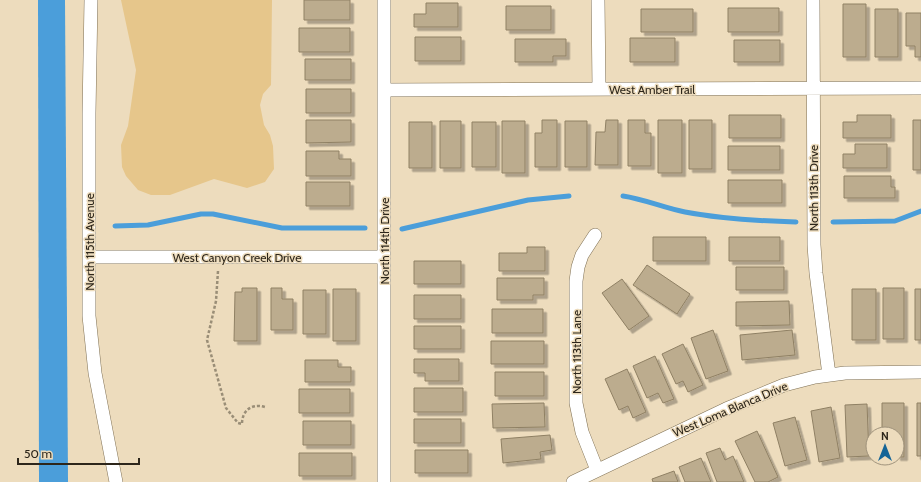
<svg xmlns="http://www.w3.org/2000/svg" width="921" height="482" viewBox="0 0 921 482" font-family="Cabin,sans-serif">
<defs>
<filter id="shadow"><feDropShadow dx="3.5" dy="3.5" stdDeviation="0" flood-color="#0004"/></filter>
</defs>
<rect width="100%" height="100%" fill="#eddcbd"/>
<!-- green -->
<path fill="#e6c68b" d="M121 0H272L271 85 263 94 260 105 264 125 270 135 273 146 274 169 265 182 247 188 214 179 170 195H151L138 190 126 176 122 167 121 145 128 126 136 70Z"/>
<!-- water -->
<path fill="#4b9eda" d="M38 0H65L68 482H39Z"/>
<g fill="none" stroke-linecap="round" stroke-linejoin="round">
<!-- stream -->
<path stroke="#4b9eda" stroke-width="5" d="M623 196C644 199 664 208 685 212 722 219 759 221 796 222
M833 222 895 221 921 211
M115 226 148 225 201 214H213L282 228H365
M402 229 528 200 569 196"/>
</g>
<!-- building -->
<path fill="#bcac8e" stroke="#8f8064" filter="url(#shadow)" d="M304 0H350V20H304Z
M426 3H458V27H414V14H426Z
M843 4H866V57H843Z
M506 6H551V30H506Z
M728 8H779V32H728Z
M641 9H693V32H641Z
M875 9H898V57H875Z
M906 13H921V57H915V46H906Z
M299 28H350V52H299Z
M415 37H461V61H415Z
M630 38H675V62H630Z
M515 39H566V56H553V62H515Z
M734 40H780V62H734Z
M305 59H351V80H305Z
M306 89H351V113H306Z
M729 115H781V138H729Z
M857 115H891V138H843V122H857Z
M306 120H351V142L306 143Z
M542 120H557V167H535V133H542Z
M606 120H618V165H595L596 132H605Z
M628 120H645V133H651V166H628Z
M658 120H682V173H658Z
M689 120H712V169H689Z
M913 120H921V170H913Z
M440 121H461V168H440Z
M502 121H525V173H502Z
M565 121H587V167H565Z
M409 122H432V168H409Z
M472 122H496V167H472Z
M855 144H887V168H843V154H855Z
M728 146H780V170H728Z
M306 151H339V159H351V176H306Z
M844 176H891V187H895V198H844Z
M728 180H782V203H728Z
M306 182H350V206H306Z
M653 237H706V261H653Z
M729 237H780V261H729Z
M527 247H545V271H499V253H527Z
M414 261H461V284H414Z
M647 265 690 294 677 314 633 285Z
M736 267H784V290H736Z
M497 278H544V295H533V300H497Z
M622 279 649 316 629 330 602 293Z
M242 288H257V341H234L235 292H242Z
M271 288H282V299H293V330H271Z
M883 288H904V339H883Z
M333 289H356V341H333Z
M852 289H876V340H852Z
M915 289H921V340H915Z
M303 290H326V334H303Z
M414 295H461V319H414Z
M789 301 790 325 736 326V302Z
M492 309H543V333H492Z
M414 326H461V349H414Z
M713 330 728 371 706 379 691 338Z
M792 330 795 355 742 360 740 335Z
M491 341H544V364H491Z
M683 344 703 385 688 392 683 381 676 384 662 354Z
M655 356 674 399 663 403 658 393 647 398 633 366Z
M414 359H459V381H425V373H414Z
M305 360H338V367H351V382H305Z
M627 369 646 412 633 418 628 406 619 410 605 379Z
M495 372H544V396H495Z
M414 388H463V412H414Z
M299 389H350V413H299Z
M544 403 545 427 493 428 492 404Z
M882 403H904V457H897V434H882Z
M917 403H921V456H917Z
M867 404 869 456 847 457 845 405Z
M831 407 840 458 819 462 811 411Z
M795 417 807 460 785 466 773 423Z
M414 419H461V443H414Z
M303 421H351V445H303Z
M757 431 778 477 768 482H755L735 441Z
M550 435 552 450 540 452 541 459 503 463 501 439Z
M720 448 725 460 733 456 744 482H717L706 453Z
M415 450H468V473H415Z
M299 453H352V476H299Z
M701 458 711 482H685L679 467Z
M674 471 678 482H653L652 479Z"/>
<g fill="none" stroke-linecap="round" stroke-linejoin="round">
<defs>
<path id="street" d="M91 0 89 113V316L95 373 116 482
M598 0 599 89
M813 0 814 245 816 273 829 375
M384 90 921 88
M595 235 582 255 578 267 576 281V403L582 432 597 470
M89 257H384
M384 482V0
M573 482 726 409 784 385 815 377 845 373 921 372"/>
</defs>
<!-- street casing -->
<use href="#street" stroke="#7f7054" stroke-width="14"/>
<!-- path -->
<path stroke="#9a8e77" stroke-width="2.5" stroke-dasharray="3 2" stroke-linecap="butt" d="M218 271 216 301 207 340 226 408 238 423 242 424C242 411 251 403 265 407"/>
<!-- street -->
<use href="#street" stroke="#fff" stroke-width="13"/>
</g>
<g text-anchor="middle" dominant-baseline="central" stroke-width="3" stroke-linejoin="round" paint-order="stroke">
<!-- street labels -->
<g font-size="12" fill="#2d261b" stroke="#eddcbd">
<text x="652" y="89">West Amber Trail</text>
<text transform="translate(813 188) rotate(-90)">North 113th Drive</text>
<text transform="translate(384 241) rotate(-90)">North 114th Drive</text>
<text transform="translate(89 242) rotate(-90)">North 115th Avenue</text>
<text x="237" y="257">West Canyon Creek Drive</text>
<text transform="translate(576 352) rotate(-90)">North 113th Lane</text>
<text transform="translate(730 409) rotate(-23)">West Loma Blanca Drive</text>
</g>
</g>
<!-- north arrow -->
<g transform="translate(885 446)"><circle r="19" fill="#eddcbd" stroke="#a0937c"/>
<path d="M0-3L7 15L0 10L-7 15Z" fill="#146496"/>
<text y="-6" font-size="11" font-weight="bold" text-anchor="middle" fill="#2d261b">N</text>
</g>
<!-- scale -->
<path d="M18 458v6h121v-6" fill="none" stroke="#2d261b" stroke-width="2"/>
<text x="24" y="458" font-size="12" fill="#2d261b" stroke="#eddcbd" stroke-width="3" paint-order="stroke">50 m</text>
</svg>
